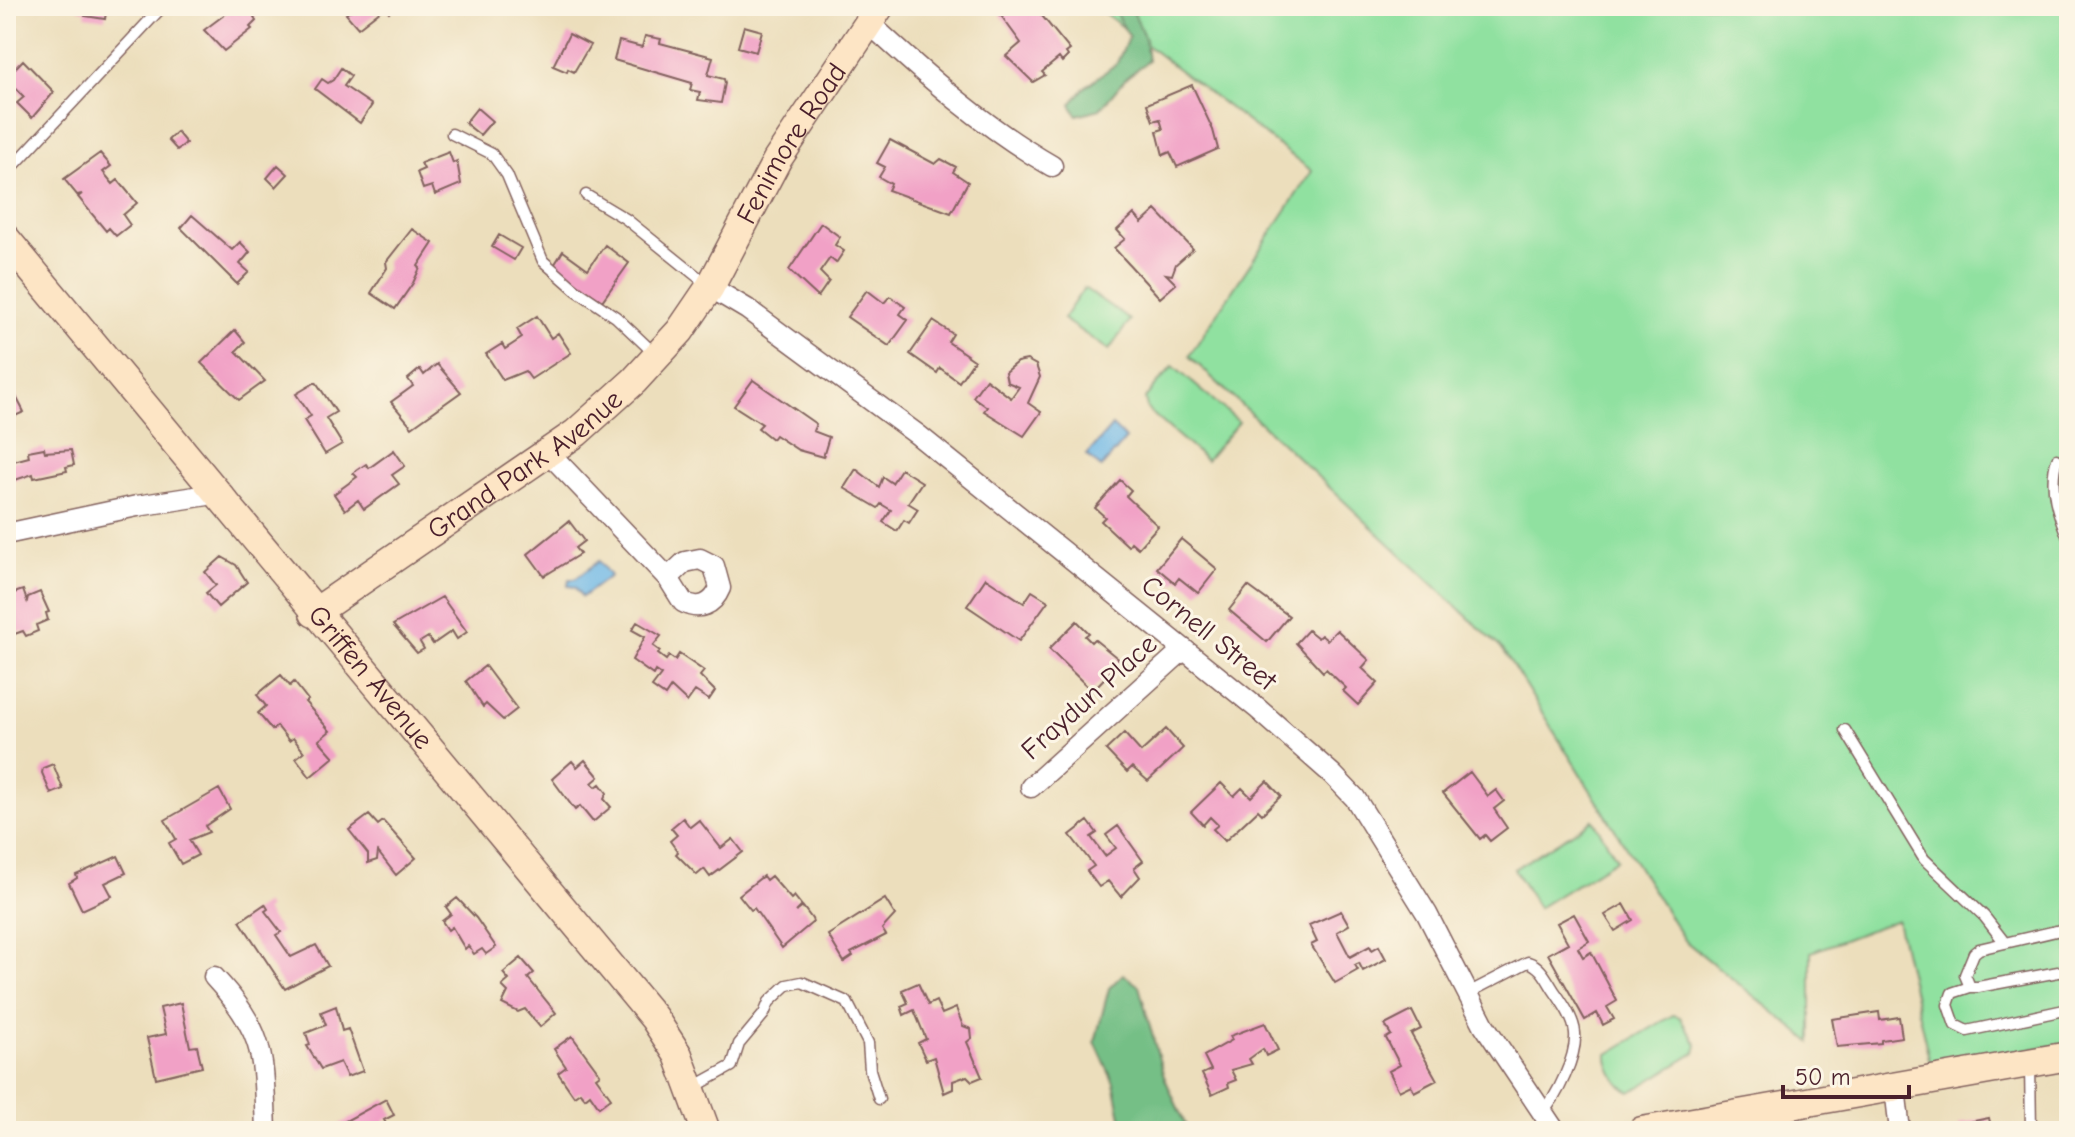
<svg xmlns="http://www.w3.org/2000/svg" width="2075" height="1137" viewBox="0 0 2075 1137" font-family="'Comic Neue',sans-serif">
<rect width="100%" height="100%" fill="#fcf5e5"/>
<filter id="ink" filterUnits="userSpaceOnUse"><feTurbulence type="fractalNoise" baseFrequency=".0125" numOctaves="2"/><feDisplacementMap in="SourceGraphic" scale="16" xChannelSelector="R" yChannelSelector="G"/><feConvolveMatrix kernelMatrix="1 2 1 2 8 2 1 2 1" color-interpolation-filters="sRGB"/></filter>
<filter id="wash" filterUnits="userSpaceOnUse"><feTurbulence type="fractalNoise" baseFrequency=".006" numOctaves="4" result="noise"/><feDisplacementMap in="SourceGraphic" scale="32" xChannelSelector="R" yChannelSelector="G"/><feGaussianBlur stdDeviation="1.8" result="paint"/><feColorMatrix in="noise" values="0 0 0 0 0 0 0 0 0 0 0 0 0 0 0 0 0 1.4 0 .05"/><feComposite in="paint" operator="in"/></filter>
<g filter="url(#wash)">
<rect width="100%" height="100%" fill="#ecdebc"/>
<!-- green -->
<path fill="#90e1a0" stroke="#6d8066" stroke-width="2" d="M1095 6H2069V1044L1930 1063 1897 920 1811 952V1042L1684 940 1503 650 1189 356 1312 171Z
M1084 288 1130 320 1109 350 1063 319Z
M1173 366 1239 422 1206 460 1147 409 1145 398Z
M1593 820 1617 859 1538 908 1514 869Z
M1673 1015 1680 1017 1697 1045 1695 1053 1631 1092C1618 1087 1607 1067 1608 1054Z"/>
<!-- forest -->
<path fill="#74bf86" stroke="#5f6f58" stroke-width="2" d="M1111 6H1131L1145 39 1148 61 1127 77 1100 109 1077 115 1071 104 1085 87 1117 63 1129 36Z
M1123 974 1139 986 1163 1074 1188 1131H1124L1114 1083 1095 1042 1109 988Z"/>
<!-- water -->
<path fill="#6eb8e6" stroke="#5c6c88" stroke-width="2" d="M1112 426 1126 439 1101 468 1087 455Z
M599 561 610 576 582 597 575 587 568 586 569 579H575Z"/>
<g id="blocks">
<!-- building -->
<path fill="#f1a1c6" d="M78 6H107L105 19 85 16 86 11 78 9Z
M236 6H257L262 11 254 18 256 21 250 27 252 29 224 51 204 30Z
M356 6H396L389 12 385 7 358 28 346 14Z
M994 6H1034L1070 50 1066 53 1068 56 1062 62 1059 58 1042 72 1045 75 1033 82 1006 56 1021 43Z
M744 26 762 31 756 52 738 47Z
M569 34 590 45 574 72 568 69 567 72 553 66Z
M645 36 661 39 660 43 713 57 708 75 724 79 725 83 721 103 698 100 700 92 690 90 692 83 614 60 619 41 642 47Z
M23 60 54 92 32 118 17 103 24 97 6 78Z
M341 68 351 76 344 86 372 105 360 123 315 89 322 79 328 83 333 80Z
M1192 85 1213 130 1218 149 1177 167 1170 152 1163 155 1157 131 1163 129 1160 119 1153 121 1147 104Z
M477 108 492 121 480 135 465 123Z
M177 132 186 143 177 150 168 140Z
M890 140 935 164 941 159 956 167 953 172 968 182 951 213 888 190 891 184 879 177 885 167 877 163Z
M449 152 453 163 457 161 461 184 435 195 432 186 423 189 417 172 424 169 421 163Z
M100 153 111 166 103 172 113 184 118 180 137 203 123 215 130 225 116 236 109 228 106 231 78 197 82 194 77 195 64 179Z
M278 165 288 174 276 187 267 178Z
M1156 210 1193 249 1176 264 1172 275 1166 274 1176 284 1160 298 1114 248 1125 239 1117 230 1134 214 1142 223Z
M192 215 232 250 240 242 250 252 240 264 249 272 237 284 181 228Z
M821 223 840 237 835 245 844 251 836 263 830 258 820 272 829 281 818 297 789 270Z
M412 229 433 243 418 266 420 268 413 283 395 309 371 293 387 268 386 262Z
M499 235 521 248 514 260 492 247Z
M605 245 629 263 602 301 553 267 563 251 588 269Z
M867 290 884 303 890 296 905 307 900 314 908 320 889 346 847 317Z
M537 316 551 338 558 333 571 353 531 379 525 371 503 380 486 354 502 344 505 349 522 338 517 329Z
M933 321 953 334 948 342 974 360 959 382 940 368 937 373 910 354Z
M235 330 245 342 236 351 265 381 239 400 201 363Z
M1027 360 1036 365 1040 377 1028 403 1041 412 1024 436 984 411 987 407 973 397 986 379 1011 398 1019 387 1007 382 1005 372 1017 362Z
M437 364 461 392 412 427 391 402 413 386 408 379 420 369 424 375Z
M6 365 13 378 8 381 24 412 6 420Z
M753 380 816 424 813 431 829 437 823 457 798 450 775 435 772 439 758 428 762 424 734 406Z
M316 382 336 412 326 418 342 444 325 454 304 420 311 416 296 394Z
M44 448 45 452 71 450 74 465 66 467 67 471 34 478 33 474 9 482 6 463 29 457 28 451Z
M394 450 405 466 392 475 399 484 364 509 358 500 345 510 334 494 357 477 353 473 366 464 369 468Z
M856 469 879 487 883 477 892 483 901 469 922 482 908 503 918 509 909 523 904 520 897 531 883 522 891 510 881 504 878 508 844 488Z
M1120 480 1131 490 1126 496 1158 526 1138 548 1131 542 1128 546 1101 521 1105 517 1095 508Z
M569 521 584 541 575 548 580 554 544 576 528 554Z
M1181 539 1217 569 1198 593 1179 578 1175 583 1157 568Z
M222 557 236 565 247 582 218 607 206 593 216 585 205 572Z
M986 578 1024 603 1032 591 1048 601 1019 641 967 606Z
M1248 586 1289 616 1267 642 1229 610Z
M9 590 11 594 23 590 27 601 28 597 40 592 49 612 46 613 48 620 36 625 38 631 26 636 23 631 6 637V592Z
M442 597 467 632 457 639 452 631 433 644 428 637 420 642 424 649 417 653 393 625Z
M1077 621 1089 633 1085 636 1091 642 1094 639 1121 661 1092 691 1049 649Z
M637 622 661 636 653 646 660 651 658 654 666 660 669 656 675 660 679 654 704 671 700 676 715 691 709 700 695 691 687 702 671 687 665 696 652 687 661 675 655 671 653 675 632 660 645 637 632 630Z
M1308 630 1318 638 1321 635 1327 640 1337 630 1369 660 1362 668 1378 683 1358 705 1343 691 1346 688 1326 669 1323 672 1296 643Z
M485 666 517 709 503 720 486 704 483 707 466 681Z
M281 675 290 686 294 682 308 700 305 702 330 731 319 740 334 757 310 777 296 758 304 752 293 738 289 741 277 726 272 730 258 713 266 706 257 695Z
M1166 729 1183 748 1148 781 1132 767 1127 772 1106 750 1124 733 1141 752Z
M585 760 599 777 592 783 596 787 600 784 607 793 604 799 611 807 593 822 580 806 575 810 552 779 572 761 577 767Z
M53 764 63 789 51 794 42 773 43 768Z
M1470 772 1488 796 1496 790 1504 801 1494 809 1507 828 1490 841 1485 835 1480 839 1443 793Z
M1267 781 1281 796 1262 814 1258 810 1225 841 1213 829 1218 825 1210 817 1203 825 1191 812 1221 783 1234 796 1242 788 1251 797Z
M219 789 230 809 205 826 209 832 189 840 198 855 181 864 169 843 176 839 165 820Z
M369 815 378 825 383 821 416 858 396 875 378 852 377 860 368 863V854L349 830Z
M683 818 690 827 699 820 721 848 733 839 743 852 710 877 704 869 697 875 676 854 678 852 670 841 677 835 671 828Z
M1088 821 1097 833 1091 837 1105 856 1116 848 1106 835 1118 826 1143 861 1134 868 1140 877 1121 897 1108 881 1099 887 1087 871 1094 866 1070 835Z
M118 856 126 873 105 883 112 896 82 910 69 883 77 878 76 875Z
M763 876 766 880 771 876 791 899 794 896 802 906 796 912 803 907 812 919 813 922 782 948 754 908 751 910 739 895Z
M457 898 476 918 496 947 486 954 482 949 474 954 468 946 465 949 452 927 448 930 442 921 451 914 446 907Z
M885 899 895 915 882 929 886 935 851 953 853 956 844 962 828 935Z
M265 904 268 909 265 911 281 932 276 935 291 957 316 945 328 966 285 989 240 921Z
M1624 904 1633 920 1615 931 1605 915Z
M1341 911 1349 925 1337 932 1350 957 1370 946 1372 950 1379 946 1386 959 1363 971 1359 963 1355 965 1358 970 1335 983 1311 945 1317 942 1309 925Z
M1574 914 1589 941 1578 948 1583 957 1591 952 1617 1001 1607 1007 1614 1019 1603 1025 1597 1013 1585 1020 1548 954 1568 943 1557 923Z
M521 958 534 973 528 978 556 1013 540 1027 525 1009 518 1012 502 1004 508 992 502 986 509 980 503 973Z
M918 983 928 1005 936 1001 942 1014 956 1008 963 1026 971 1029 972 1038 967 1042 982 1077 972 1081 967 1076 953 1081V1089L944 1093 934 1057 926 1060 918 1043 926 1039 914 1010 904 1015 901 1006 908 1003 902 990Z
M181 1003 190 1047 197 1046 202 1067 156 1078 147 1038 166 1034 160 1008Z
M336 1006 342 1031 348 1029 363 1071 347 1077 340 1062 321 1069 307 1046 310 1045 306 1033 326 1025 321 1012Z
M1412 1011 1421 1029 1411 1034 1437 1080 1414 1092 1411 1085 1399 1091 1389 1071 1400 1065 1386 1038 1391 1035 1385 1025Z
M1879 1012 1880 1020 1899 1017 1902 1037 1881 1040V1043L1837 1047 1832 1019Z
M1265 1023 1278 1050 1266 1056 1263 1049 1260 1051 1249 1059 1252 1064 1231 1070 1236 1080 1228 1083 1229 1087 1212 1095 1202 1074 1211 1070 1204 1056 1232 1040 1230 1036Z
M572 1036 600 1074 596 1077 611 1098 599 1107 590 1094 585 1098 580 1092 574 1096 558 1073 566 1067 554 1049Z
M386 1099 394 1115 384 1120 390 1131H344L340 1124Z
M1989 1118 1992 1131H1960L1959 1124Z"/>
</g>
</g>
<g filter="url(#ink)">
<use href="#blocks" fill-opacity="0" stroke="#83625e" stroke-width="2"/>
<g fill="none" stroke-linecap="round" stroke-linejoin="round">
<defs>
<path id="lane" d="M452 134 492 154 507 175 543 261 576 290 616 317 655 354
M6 174 163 6
M586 195 626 219 709 286
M2057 459C2048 487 2058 514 2069 540
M1845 730 1924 859 1984 916 2005 943
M2069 928 1979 949 1974 953 1965 975 1970 987H1978L2069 970
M1970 987 1952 993 1948 1005 1955 1025 1967 1031 2069 1009
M1468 993 1528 962C1541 966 1546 978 1553 989 1561 1001 1574 1018 1575 1033 1577 1056 1557 1097 1542 1113
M2030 1065 2031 1131
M694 1087 732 1066 739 1044 764 1014 769 1002 787 985 802 982 847 1002 868 1043 870 1070 879 1099"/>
<path id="street" d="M868 22C925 75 984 127 1052 166
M710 287 747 309 918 435 1258 709 1332 774 1355 798 1427 914 1484 1025 1555 1131
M548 452 668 578
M6 534 137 506 214 494
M700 559 714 566 720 588C713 605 699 611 683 602L668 578 685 562Z
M1031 787 1184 649
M214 977C267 1034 263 1057 266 1131
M1895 1088 1900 1131"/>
<g id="secondary">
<path id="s1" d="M6 239 654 1018 678 1055 706 1131"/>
<path id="s2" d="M314 613 576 433 634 381 680 331 710 287 777 160 880 6"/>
<path d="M1642 1131 2069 1056"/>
</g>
</defs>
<!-- lane casing -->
<use href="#lane" stroke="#83625e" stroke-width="13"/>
<!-- street casing -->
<use href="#street" stroke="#83625e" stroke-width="23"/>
<!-- secondary casing -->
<use href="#secondary" stroke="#83625e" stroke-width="31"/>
<!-- lane -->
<use href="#lane" stroke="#fff" stroke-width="10"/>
<!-- street -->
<use href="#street" stroke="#fff" stroke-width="20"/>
<!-- secondary -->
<use href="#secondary" stroke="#fde5c5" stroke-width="28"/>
</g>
</g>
<g text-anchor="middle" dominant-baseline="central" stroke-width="6" stroke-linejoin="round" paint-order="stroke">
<!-- street labels -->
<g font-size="28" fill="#4a1f2b" stroke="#fcf5e5">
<text stroke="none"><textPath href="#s2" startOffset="682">Fenimore Road</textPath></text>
<text stroke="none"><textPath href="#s2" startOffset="258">Grand Park Avenue</textPath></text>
<text transform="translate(1209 633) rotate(39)">Cornell Street</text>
<text stroke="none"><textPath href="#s1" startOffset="570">Griffen Avenue</textPath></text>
<text transform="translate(1089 697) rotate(-42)">Fraydun Place</text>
</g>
</g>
<!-- margin -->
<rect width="2075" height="1137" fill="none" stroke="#fcf5e5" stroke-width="32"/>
<!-- scale -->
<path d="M1783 1085v12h126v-12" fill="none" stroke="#4a1f2b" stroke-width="4"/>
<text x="1795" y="1085" font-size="24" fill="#4a1f2b" stroke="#fcf5e5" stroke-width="6" paint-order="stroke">50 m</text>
</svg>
